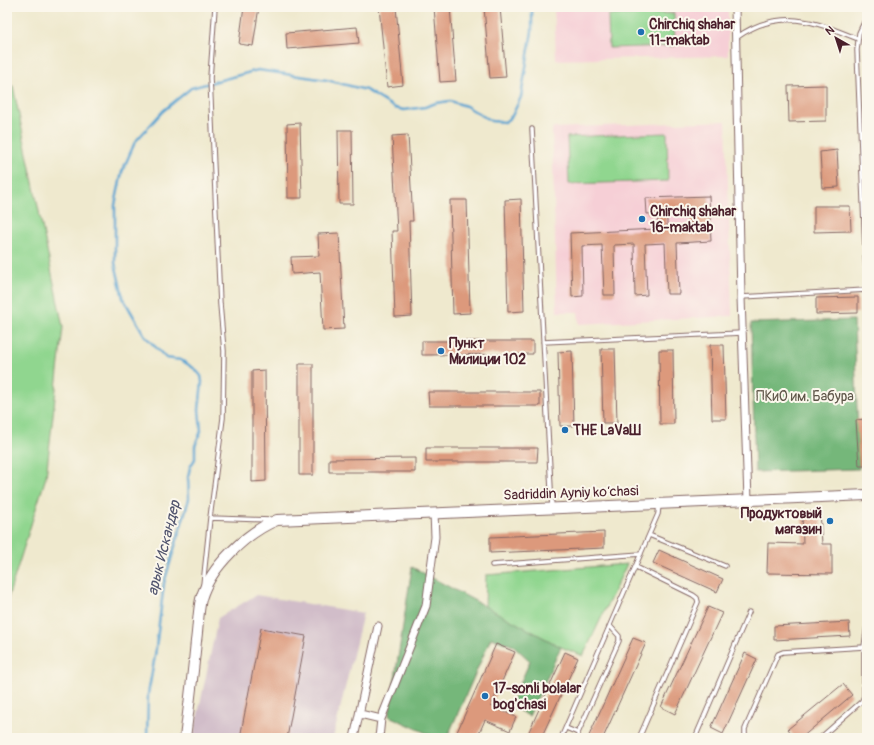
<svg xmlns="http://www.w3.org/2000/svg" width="874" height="745" viewBox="0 0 874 745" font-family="Pangolin,sans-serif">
<rect width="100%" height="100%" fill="#fbf7ec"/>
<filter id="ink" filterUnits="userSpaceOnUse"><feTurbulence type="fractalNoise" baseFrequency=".025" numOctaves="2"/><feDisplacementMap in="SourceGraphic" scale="8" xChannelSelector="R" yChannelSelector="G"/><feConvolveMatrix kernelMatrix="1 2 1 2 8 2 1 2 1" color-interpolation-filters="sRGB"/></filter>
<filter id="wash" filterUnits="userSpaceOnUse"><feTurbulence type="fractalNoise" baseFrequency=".012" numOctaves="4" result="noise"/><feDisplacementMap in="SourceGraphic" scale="16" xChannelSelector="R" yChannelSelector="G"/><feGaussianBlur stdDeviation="0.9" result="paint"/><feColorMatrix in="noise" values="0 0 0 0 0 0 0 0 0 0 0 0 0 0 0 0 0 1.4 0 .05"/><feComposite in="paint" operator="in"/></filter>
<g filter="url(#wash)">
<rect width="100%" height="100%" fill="#efe9ce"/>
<!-- built -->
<path fill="#f6cfd6" d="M554 7H728V56L556 60Z
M726 121 732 316 579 324 578 312H557L552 128Z"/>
<!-- industrial -->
<path fill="#d1bdc9" d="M256 595 363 613 333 738H193L218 618Z"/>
<!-- green -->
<path fill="#90d68f" stroke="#6d7a5d" d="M674 13 675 46 609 48 608 15Z
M7 84 13 86 63 327 46 477 7 601Z
M667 133 668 181 569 184 567 137Z
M627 564 583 656 561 647 485 607 486 575Z"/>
<!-- forest -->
<path fill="#74b77a" stroke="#5f6b52" d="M854 320 859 469 755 472 751 323Z
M412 567 561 647 529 716 510 706 530 661 514 646 491 638 447 738H437L389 716Z"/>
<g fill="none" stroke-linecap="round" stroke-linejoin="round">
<!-- stream -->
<path stroke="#5ba4d2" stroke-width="2.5" d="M147 738 148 694 155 656 164 583 189 499 188 477 190 467 195 459V446L201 431 199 410 202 382 201 376 195 369 181 360 166 358 145 336 123 298 115 263V205L122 172 135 142 163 111 191 88 258 70 327 80 366 90 395 108 404 110 425 107 436 103 450 101 466 106 491 121 505 122 512 116 521 97 532 31V7"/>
</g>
<g id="blocks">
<!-- building -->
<path fill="#dc997c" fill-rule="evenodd" d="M244 7H259L253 46 239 44Z
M379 7H396L403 85 387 87Z
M434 7H450L456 81 440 82Z
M484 7H500L506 77 490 78Z
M357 27 359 43 287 49 286 33Z
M826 85V121L789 122 788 86Z
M300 123 302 198H288L287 124Z
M338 130H352L353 204H339Z
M408 135 413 221H409L412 316 395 317 392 231H397L392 136Z
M837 150 839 187 822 188 820 152Z
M709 196 711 241 677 243 679 294H667L665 243 645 244 647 295 635 296 634 244 614 245 615 295H604L602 245 582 246 583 296 572 297 570 233 658 229 657 213 647 214 646 198ZM691 212V228L667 229V213Z
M521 199 524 311 508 312 505 200Z
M450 200H467L470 313 453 314Z
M814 206H850L851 231 814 232Z
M339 233 344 329 323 330 320 272 292 274 291 257 319 256 318 234Z
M858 297V313L816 314V298Z
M422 341H533V354L422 355Z
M710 345H724L726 419H712Z
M601 349H615L617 423H603Z
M659 350H673L674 424H660Z
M572 351 574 426H560L558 352Z
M299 364H313V475H299Z
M265 370 266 481 252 482V371Z
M428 392H540V406H429Z
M865 419 867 466H859L856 420Z
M426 448H538L537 462H426Z
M415 458V472H329V459Z
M820 511 822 544H832V574L767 573 768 543 803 544 802 512Z
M604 532V548L490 553V537Z
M659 550 723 579 717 592 653 563Z
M708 607 722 613 675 714 661 707Z
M849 622 850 636 774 640V626Z
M261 628 306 636 287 738H240Z
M633 638 646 643 603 738H588Z
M496 644 515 652 491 706 516 717 510 731 485 720 477 738H471L457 732Z
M565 652 578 658 541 738H526Z
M745 653 757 659 723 734 711 728Z
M843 684 852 695 801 738H795L788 729Z"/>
</g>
</g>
<g filter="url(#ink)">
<use href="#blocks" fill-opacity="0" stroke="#846664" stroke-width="1"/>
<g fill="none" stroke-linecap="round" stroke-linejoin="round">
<defs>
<path id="lane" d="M215 7 210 78 220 304 224 351 223 418 210 518 270 520
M867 16 859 33 857 50 867 299
M736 38C779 7 814 21 858 39
M532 129 552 508
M741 297 867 290
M543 342 742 333
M649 535 725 566
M492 565 641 554
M636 567 693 595 697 598 698 602 639 738
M203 585 210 518
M566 728 578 733V738
M578 733 619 641V636L610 626
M561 738 658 514 659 505
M695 738 749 612
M749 738 745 735V729L778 654 783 652 864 647
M820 738 862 701 864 696V647L867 625"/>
<path id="street" d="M735 7 741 297 748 500
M360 714 381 719
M354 738 378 626
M379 738 381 719 426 606 435 537 434 513"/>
<path id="secondary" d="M185 738C189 706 193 674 196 641 198 628 198 612 201 599 210 567 247 532 277 520L867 495"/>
</defs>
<!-- lane casing -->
<use href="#lane" stroke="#846664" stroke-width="5.5"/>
<!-- street casing -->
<use href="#street" stroke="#846664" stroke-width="9"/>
<!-- secondary casing -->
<use href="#secondary" stroke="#846664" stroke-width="12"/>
<!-- lane -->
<use href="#lane" stroke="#fff" stroke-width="3.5"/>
<!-- street -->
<use href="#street" stroke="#fff" stroke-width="7"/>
<!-- secondary -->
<use href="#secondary" stroke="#fff" stroke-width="10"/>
</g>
</g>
<!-- markers -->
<g fill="#1f6fb2" stroke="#fbf7ec" stroke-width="1.5">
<circle cx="641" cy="32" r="4"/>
<circle cx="642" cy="219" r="4"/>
<circle cx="441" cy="351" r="4"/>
<circle cx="565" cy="430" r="4"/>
<circle cx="830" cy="521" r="4"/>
<circle cx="485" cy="696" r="4"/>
</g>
<g text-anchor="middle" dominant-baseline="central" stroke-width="4" stroke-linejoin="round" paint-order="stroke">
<!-- poi labels -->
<g font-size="14" font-weight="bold" fill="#4a1f2b" stroke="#fbf7ec" text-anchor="start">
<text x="649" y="24">Chirchiq shahar<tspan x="649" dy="16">11-maktab</tspan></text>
<text x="650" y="211">Chirchiq shahar<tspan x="650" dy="16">16-maktab</tspan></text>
<text x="449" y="343">Пункт<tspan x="449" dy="16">Милиции 102</tspan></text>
<text x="573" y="430">THE LaVaШ</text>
<text x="822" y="513" text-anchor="end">Продуктовый<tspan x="822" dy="16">магазин</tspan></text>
<text x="493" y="688">17-sonli bolalar<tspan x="493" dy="16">bog'chasi</tspan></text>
</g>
<!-- park labels -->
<g font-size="14" fill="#5f5649" stroke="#fbf7ec">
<text x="805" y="396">ПКиО им. Бабура</text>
</g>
<!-- street labels -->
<g font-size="14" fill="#4a1f2b" stroke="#fbf7ec">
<text transform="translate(571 493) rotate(-2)">Sadriddin Ayniy ko‘chasi</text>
</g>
<!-- water labels -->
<g font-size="15" font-style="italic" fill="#51546e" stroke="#fbf7ec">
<text transform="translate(164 548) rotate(-76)">арык Искандер</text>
</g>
</g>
<!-- margin -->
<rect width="874" height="745" fill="none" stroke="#fbf7ec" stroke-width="24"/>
<!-- north arrow -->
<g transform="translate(836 38) rotate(321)" stroke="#fbf7ec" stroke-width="3" paint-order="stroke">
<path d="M0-3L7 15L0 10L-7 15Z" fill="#4a1f2b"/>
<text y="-6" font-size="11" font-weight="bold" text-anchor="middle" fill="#4a1f2b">N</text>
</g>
</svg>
